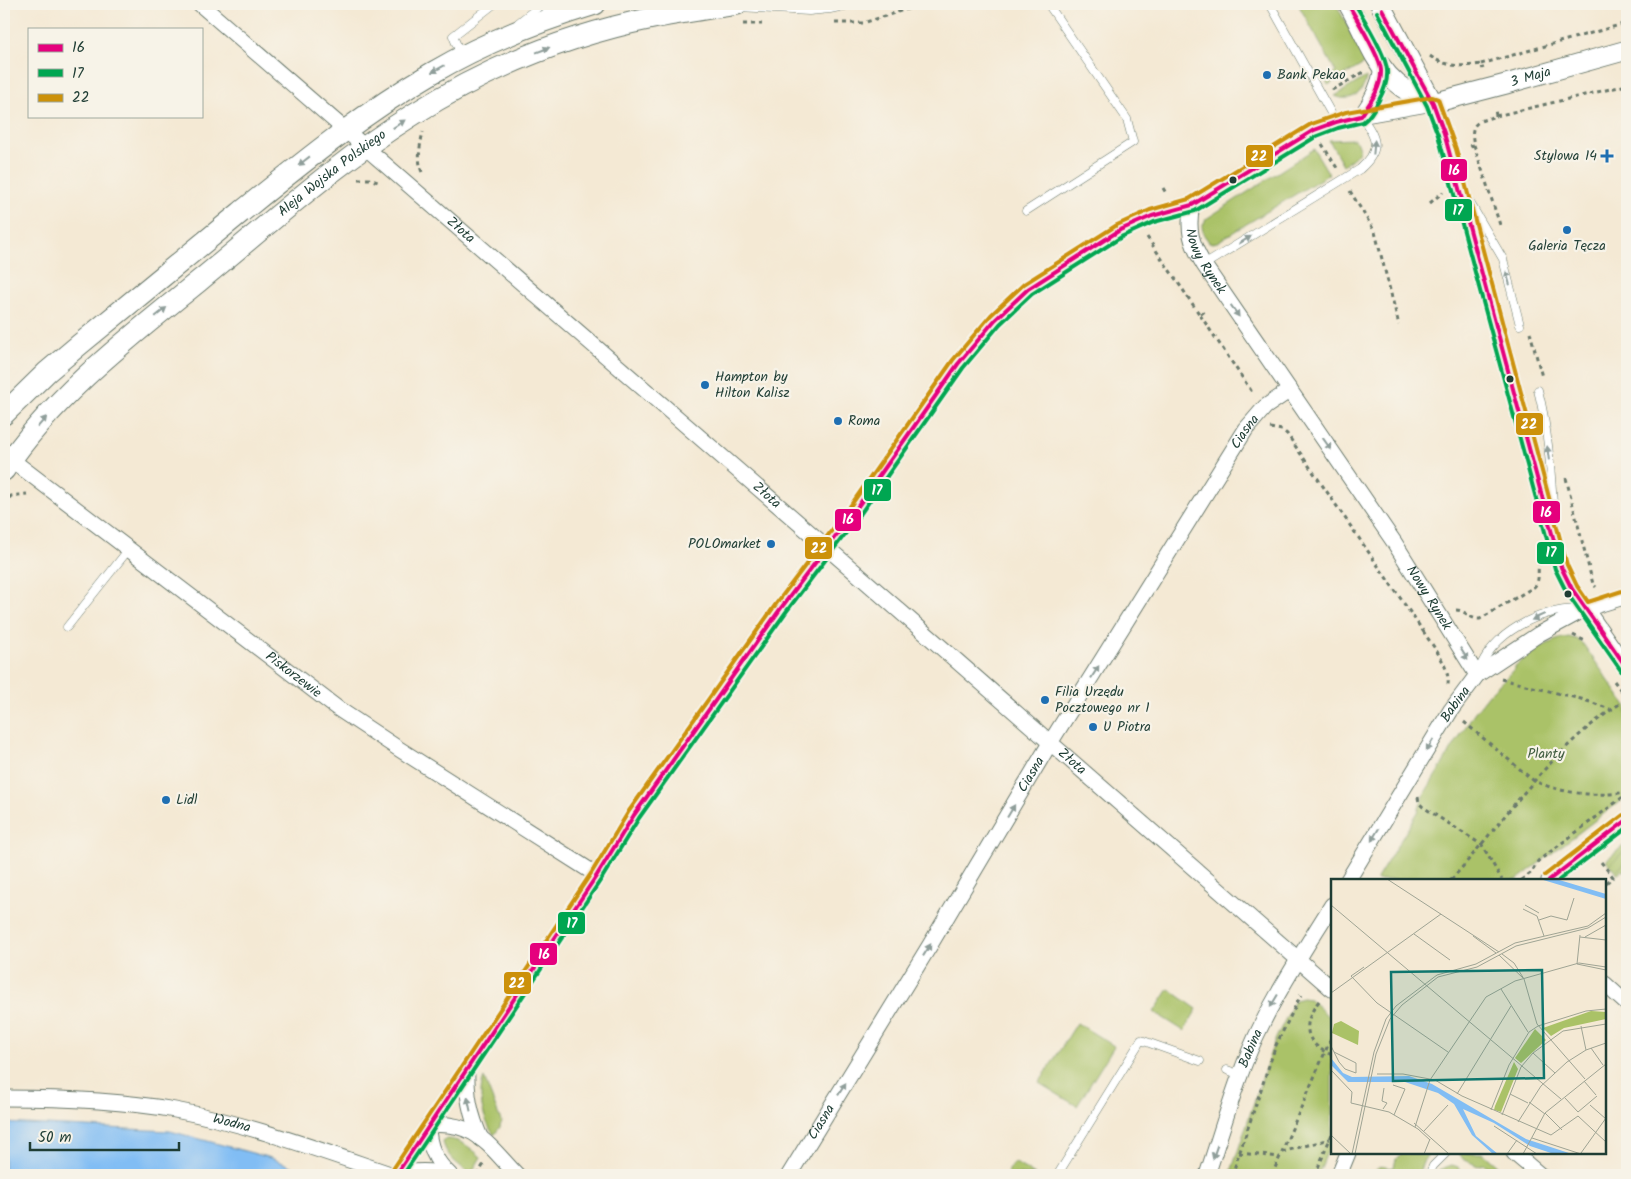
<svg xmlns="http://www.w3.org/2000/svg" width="1631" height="1179" viewBox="0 0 1631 1179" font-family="Kalam,sans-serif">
<defs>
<pattern id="garden-furrows" width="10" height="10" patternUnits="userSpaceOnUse" patternTransform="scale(1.25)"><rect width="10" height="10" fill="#aac267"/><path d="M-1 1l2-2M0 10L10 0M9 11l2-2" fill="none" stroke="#8a9f56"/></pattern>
</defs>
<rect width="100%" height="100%" fill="#f7f3e8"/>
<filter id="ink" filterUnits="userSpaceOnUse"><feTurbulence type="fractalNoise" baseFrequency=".02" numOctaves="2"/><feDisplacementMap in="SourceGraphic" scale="10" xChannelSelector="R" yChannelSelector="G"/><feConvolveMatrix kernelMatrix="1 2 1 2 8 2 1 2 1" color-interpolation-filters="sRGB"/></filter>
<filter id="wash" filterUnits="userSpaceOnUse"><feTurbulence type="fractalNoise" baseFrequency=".0096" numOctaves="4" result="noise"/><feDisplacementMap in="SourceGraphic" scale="20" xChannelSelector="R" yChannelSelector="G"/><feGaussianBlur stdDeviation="1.12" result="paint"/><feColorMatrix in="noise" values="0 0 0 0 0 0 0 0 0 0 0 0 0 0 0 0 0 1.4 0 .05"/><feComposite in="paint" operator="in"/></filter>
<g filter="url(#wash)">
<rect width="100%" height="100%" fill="#f4e9d4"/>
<!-- green -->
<path fill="#aac267" stroke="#64804e" d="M1298 4H1336L1359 48 1364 64 1328 85 1325 78 1336 72Z
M1366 77C1365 93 1350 103 1335 96Z
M1354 139C1368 150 1352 159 1343 165L1329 140Z
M1314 149 1329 174 1217 242 1212 243 1209 242 1204 235 1202 227 1206 219Z
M1569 637 1576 639 1583 644 1627 707V796L1517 880H1376L1418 812 1423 796 1474 713 1490 693 1515 669V666C1531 654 1549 639 1569 637Z
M1169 989 1197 1009 1184 1031 1154 1012Z
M1302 998 1310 999 1332 1020V1140L1318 1175H1230L1269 1057 1276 1038 1295 1000Z
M1077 1023 1114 1046 1077 1106 1039 1083Z
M484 1078 501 1121 500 1127 494 1135C483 1120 477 1095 484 1078Z
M446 1139C460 1139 471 1148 481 1157L471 1174C460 1166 446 1157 443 1142Z
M1402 1153H1430L1424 1160 1418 1175H1384L1375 1172C1380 1161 1386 1170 1394 1167L1396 1159Z
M1459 1153H1483L1508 1175H1491L1494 1169 1483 1164 1478 1166 1463 1159Z
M1014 1162 1035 1175H1006Z
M1452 1165 1458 1167 1460 1170 1458 1175H1436L1441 1169Z"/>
<!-- garden -->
<path fill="url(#garden-furrows)" stroke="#64804e" d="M1627 843V857L1625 856 1624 862 1627 863 1624 872 1622 870 1617 874 1606 860Z"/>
<!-- water -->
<path fill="#81bdf4" stroke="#507d94" d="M4 1123 170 1131 271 1158 312 1175H4Z"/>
</g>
<g filter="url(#ink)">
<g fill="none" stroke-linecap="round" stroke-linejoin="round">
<defs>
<path id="service" d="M1270 4 1336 122
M739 7 809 11 830 9 853 4
M518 23 542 4
M461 55 453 36 494 4
M1469 201 1503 259 1520 325
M1026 211 1133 142 1127 119 1048 4
M1204 265 1360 169C1383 149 1376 137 1361 116
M1538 390C1549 432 1551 476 1554 519
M67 627 129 549
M1478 672C1493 632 1538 610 1578 609
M1227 1070 1241 1075
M1058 1174 1141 1040 1200 1061
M1429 1175 1433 1166 1446 1153"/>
<g id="minor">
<path id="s1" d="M200 4 862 578 1332 989"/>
<path d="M1361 116C1372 101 1379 87 1382 68"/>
<path id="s2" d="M1192 205C1187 230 1191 243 1204 265L1394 542 1477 675"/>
<path id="s3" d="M4 454 337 708 399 749 597 875"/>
<path id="s4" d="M1348 880 1451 710 1477 675 1539 634 1585 609 1627 596"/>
<path d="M1549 880 1627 820"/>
<path d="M1605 984 1627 1004"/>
<path d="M467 1068C466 1094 470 1115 481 1139"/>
<path id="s5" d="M4 1098C60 1098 119 1100 175 1110 249 1124 322 1151 393 1175"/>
<path d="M428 1125C475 1120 488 1145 517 1175"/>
<path d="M428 1125C428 1146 435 1161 450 1175"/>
<path d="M1514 1153 1540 1175"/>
<path d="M396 1175 597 875 634 815 781 608 856 509 958 364 995 320 1028 289 1120 230 1152 216 1192 205 1314 130 1348 118 1433 103 1450 151 1561 567 1572 589 1627 668"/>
<path d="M397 1175C415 1170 431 1170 449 1175"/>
<path id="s6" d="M789 1175 930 945 1050 743 1246 429 1265 407 1290 390"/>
<path id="s7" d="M1207 1175C1224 1125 1238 1071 1262 1024 1282 983 1308 944 1332 905"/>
<path d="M1339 1175 1348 1153"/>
</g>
<g id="tertiary">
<path d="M1348 4C1375 50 1377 84 1433 103"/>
<path d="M1380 4 1433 103"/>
<path id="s8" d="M1433 103 1506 84 1627 50"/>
</g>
<g id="secondary">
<path d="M4 414 47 372 79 345C133 301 186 257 240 213 302 163 363 113 432 73 483 43 539 21 595 4"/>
<path id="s9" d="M4 470C54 395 129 338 199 281 269 224 337 162 414 114 487 68 569 35 653 18 681 12 709 8 737 4"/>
</g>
</defs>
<!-- service casing -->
<use href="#service" stroke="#6a796c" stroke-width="9"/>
<!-- minor casing -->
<use href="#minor" stroke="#6a796c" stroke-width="17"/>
<!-- tertiary casing -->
<use href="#tertiary" stroke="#6a796c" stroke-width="21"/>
<!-- secondary casing -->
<use href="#secondary" stroke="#6a796c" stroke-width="23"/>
<!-- path -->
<path stroke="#6a796c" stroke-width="3" stroke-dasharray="4 4" stroke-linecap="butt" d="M835 23H863L923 4
M743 24H762
M1430 56C1445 67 1463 67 1481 64L1483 69
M1481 64 1627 23
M1332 90 1364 72
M1496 116 1627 85
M1322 144 1337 168
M1474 145 1500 225
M1470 146 1474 145C1469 122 1477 122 1496 116L1495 109
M422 172C417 160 420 145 423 132
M358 179H369L378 182
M1163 188 1166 193
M1350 191 1375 232 1399 325
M1430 203 1443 192
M1147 237 1200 315 1206 310
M1200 315 1252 392 1253 395
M1530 332 1542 377
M1270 428 1282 430 1287 434 1423 631
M1566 478 1593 584 1596 587
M4 504 11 496 27 494
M1456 610C1466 610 1470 620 1480 619L1534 587C1542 579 1535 569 1541 561
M1627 618 1624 628 1627 632
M1423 631C1433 647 1450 665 1448 685
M1573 635 1585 641
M1501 679 1581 699 1610 709
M1614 681 1627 699
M1464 722 1534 781C1565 794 1594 797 1627 792
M1418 797 1419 803 1423 807 1482 845 1502 880
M1601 862 1613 877 1605 884
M1451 880C1493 833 1529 781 1575 739 1591 724 1609 711 1627 699
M1521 880 1532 872 1538 861 1627 794
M1319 1001C1301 1024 1304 1044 1332 1055
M1282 1152 1330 1139
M1239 1153 1280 1157
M477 1175 484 1164
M1232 1175 1276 1045 1301 995
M1272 1175 1332 1036
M1315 1175 1332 1134"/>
<!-- service -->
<use href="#service" stroke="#fff" stroke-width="8"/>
<!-- minor -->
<use href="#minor" stroke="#fff" stroke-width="15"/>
<!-- tertiary -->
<use href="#tertiary" stroke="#fff" stroke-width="19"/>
<!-- secondary -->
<use href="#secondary" stroke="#fff" stroke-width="21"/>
<defs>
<path id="bus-1" d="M1382 9 1433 103 1444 133 1561 567 1572 589 1627 668
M1549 880 1627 820
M396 1175 597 875 634 815 781 608 856 509 958 364 995 320 1028 289 1120 230 1152 216 1192 205 1314 130 1336 122 1361 116C1370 103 1382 87 1381 70 1380 56 1356 18 1348 4"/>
<path id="bus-2" d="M1377 12 1427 106 1438 135 1555 569 1567 593 1622 672
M1559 880 1627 828
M403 1175 602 878 639 818 786 612 861 513 963 368 1000 324 1032 294 1123 236 1154 222 1195 211 1317 136 1338 128 1363 122C1370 117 1375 108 1379 100 1384 91 1388 80 1387 70 1386 54 1364 19 1355 4"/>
<path id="bus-3" d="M1545 875 1623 815
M391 1172 592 872 629 811 776 604 851 505 953 360 991 315 1024 284 1117 225 1150 210 1189 199 1311 124 1346 112 1432 97 1438 99 1456 149 1567 565 1577 586 1588 602 1625 590"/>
</defs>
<!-- bus-1 casing -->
<use href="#bus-1" stroke="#f7f3e8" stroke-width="8"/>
<!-- bus-2 casing -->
<use href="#bus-2" stroke="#f7f3e8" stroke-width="8"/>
<!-- bus-3 casing -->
<use href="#bus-3" stroke="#f7f3e8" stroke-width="8"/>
<!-- bus-1 -->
<use href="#bus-1" stroke="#e5007d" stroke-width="4"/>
<!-- bus-2 -->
<use href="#bus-2" stroke="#00a651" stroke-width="4"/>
<!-- bus-3 -->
<use href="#bus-3" stroke="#cc910a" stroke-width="4"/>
</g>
<!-- one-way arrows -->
<defs><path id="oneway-solid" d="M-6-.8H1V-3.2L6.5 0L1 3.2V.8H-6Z" transform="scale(1.25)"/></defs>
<g fill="#8f9e9a">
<use href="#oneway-solid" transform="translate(543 50) rotate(-21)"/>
<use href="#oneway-solid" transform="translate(438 69) rotate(151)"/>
<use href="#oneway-solid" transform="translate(399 124) rotate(-33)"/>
<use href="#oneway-solid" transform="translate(1374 147) rotate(-85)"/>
<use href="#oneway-solid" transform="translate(304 161) rotate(142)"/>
<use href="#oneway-solid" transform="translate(1245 240) rotate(-31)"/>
<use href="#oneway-solid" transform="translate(1508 278) rotate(-105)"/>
<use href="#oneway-solid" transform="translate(1235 311) rotate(55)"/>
<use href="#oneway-solid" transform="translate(161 312) rotate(-39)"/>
<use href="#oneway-solid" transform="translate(42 422) rotate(-49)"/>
<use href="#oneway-solid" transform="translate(1327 444) rotate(55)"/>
<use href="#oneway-solid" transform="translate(1548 453) rotate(-97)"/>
<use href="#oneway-solid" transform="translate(1538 617) rotate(155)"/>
<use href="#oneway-solid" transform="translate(1464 654) rotate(58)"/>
<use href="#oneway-solid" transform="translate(1095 672) rotate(-58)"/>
<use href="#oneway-solid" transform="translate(1430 745) rotate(121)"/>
<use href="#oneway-solid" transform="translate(1011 811) rotate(-59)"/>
<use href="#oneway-solid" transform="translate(1375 835) rotate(121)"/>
<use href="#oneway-solid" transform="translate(927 950) rotate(-58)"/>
<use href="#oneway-solid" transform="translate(1274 1001) rotate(121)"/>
<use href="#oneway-solid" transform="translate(842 1089) rotate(-58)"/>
<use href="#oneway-solid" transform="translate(469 1104) rotate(-102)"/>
<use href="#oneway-solid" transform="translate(1215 1152) rotate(109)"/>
</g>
</g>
<!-- markers -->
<g fill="#1f6fb2" stroke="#f7f3e8" stroke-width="2">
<circle cx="1267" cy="75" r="5"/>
<path d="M1604.5 148.5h5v5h5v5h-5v5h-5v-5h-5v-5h5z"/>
<circle cx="1567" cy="230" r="5"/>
<circle cx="705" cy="385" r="5"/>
<circle cx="838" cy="421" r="5"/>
<circle cx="771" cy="544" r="5"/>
<circle cx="1045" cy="700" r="5"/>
<circle cx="1093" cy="727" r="5"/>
<circle cx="166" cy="800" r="5"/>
</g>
<g fill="#1f3d34" stroke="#f7f3e8" stroke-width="2">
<circle cx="1233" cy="180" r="4.5"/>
<circle cx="1510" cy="379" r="4.5"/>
<circle cx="1568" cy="594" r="4.5"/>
</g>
<g text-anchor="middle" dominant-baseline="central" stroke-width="4.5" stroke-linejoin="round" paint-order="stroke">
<!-- poi labels -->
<g font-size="14" fill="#1f3d34" stroke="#f7f3e8" text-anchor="start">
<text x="1277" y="75">Bank Pekao</text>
<text x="1597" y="156" text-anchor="end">Stylowa 14</text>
<text x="1567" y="246" text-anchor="middle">Galeria Tęcza</text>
<text x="715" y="377">Hampton by<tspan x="715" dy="16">Hilton Kalisz</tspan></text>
<text x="848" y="421">Roma</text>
<text x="761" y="544" text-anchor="end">POLOmarket</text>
<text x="1055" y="692">Filia Urzędu<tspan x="1055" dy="16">Pocztowego nr 1</tspan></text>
<text x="1103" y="727">U Piotra</text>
<text x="176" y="800">Lidl</text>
</g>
<!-- street labels -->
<g font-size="14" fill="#1f3d34" stroke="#f7f3e8">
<text stroke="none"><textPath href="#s8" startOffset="101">3 Maja</textPath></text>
<text stroke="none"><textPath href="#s9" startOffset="444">Aleja Wojska Polskiego</textPath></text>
<text stroke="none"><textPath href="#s1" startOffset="345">Złota</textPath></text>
<text stroke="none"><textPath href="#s2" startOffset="60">Nowy Rynek</textPath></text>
<text stroke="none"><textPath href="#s6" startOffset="872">Ciasna</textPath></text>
<text stroke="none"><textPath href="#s1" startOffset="750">Złota</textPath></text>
<text stroke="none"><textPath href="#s2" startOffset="465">Nowy Rynek</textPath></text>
<text stroke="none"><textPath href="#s3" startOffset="364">Piskorzewie</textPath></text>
<text stroke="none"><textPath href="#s4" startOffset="206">Babina</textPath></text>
<text stroke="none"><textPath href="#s1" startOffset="1155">Złota</textPath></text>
<text stroke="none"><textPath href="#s6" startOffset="468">Ciasna</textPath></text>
<text stroke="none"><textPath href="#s7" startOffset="134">Babina</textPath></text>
<text stroke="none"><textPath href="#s6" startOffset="62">Ciasna</textPath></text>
<text stroke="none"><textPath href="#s5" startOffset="230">Wodna</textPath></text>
</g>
<!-- park labels -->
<g font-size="14" fill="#425e41" stroke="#f7f3e8">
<text x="1546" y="754">Planty</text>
</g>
</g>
<!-- overview -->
<g transform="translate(1331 879)">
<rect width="275" height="275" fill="#f4e9d4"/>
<path d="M260 132 275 133V140L233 149 220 157 212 149ZM10 142 28 152 27 166 1 154 3 145ZM204 150 215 161 190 184 184 179ZM183 183 187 190 170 233 163 231 164 227Z" fill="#aac267"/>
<path d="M209 0H225L275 15V20ZM0 179 12 194 21 198 78 197 101 205 195 260 241 275H223L199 267 163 244 132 230 145 257 167 275H162L141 256 123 225 107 214 74 203H17L0 186Z" fill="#81bdf4"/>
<path fill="none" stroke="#9fa494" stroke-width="1" d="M56 0 168 73M0 26 230 220M194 26 208 34M192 30 206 37 213 57M208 41 220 37 236 41 243 19M83 55 119 81M142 57 165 74M249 58 275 61M254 58 275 46M171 75 183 84 193 100 206 145 254 200M168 76 193 100M246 85 275 91M246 85 249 56M20 97 46 124 117 173M20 97 33 88M170 110 197 153M0 114 110 35M250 147 255 171M0 167 8 183 14 190 25 194V184L3 173M260 169 272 186M202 174 224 194M0 191 21 213 20 224 58 233 87 250 99 261M46 195H72L104 201 131 217 220 256 247 237M253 202 265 216M62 206 74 210 63 236M126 215 180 127M179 215 197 224M234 219 247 233M198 223 214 235M259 226 275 240M52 230 56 224 51 222 53 209M160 231 178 186 198 153 207 147 255 132 275 130M247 233 266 217M214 234 231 251M171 236 190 188 202 174 232 152 275 145M247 237 275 263M187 243 210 207 236 183 255 171 275 164M83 244 118 275M163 247 206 275M84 248 99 201 155 118 184 102 248 84 275 88M93 252 117 226M0 256 20 275M201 259 250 275M250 274 275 239M21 275 43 173 55 140 65 127 106 96 145 85 184 64 257 47 275 34M24 275 45 175 59 140 71 126 107 98 146 88 185 67 257 49 275 38M93 275 99 260M176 275 186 261M192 275 214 234 275 185"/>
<path fill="#0f766e" fill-opacity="0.15" stroke="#0f766e" stroke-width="2.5" d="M211 91 213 199 62 202 60 93Z"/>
<rect width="275" height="275" fill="none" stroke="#1f3d34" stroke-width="2.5"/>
</g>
<g stroke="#f7f3e8" stroke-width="2">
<rect x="1245" y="144" width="29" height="24" rx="5" fill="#cc910a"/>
<rect x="1440" y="158" width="28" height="24" rx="5" fill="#e5007d"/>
<rect x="1444" y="198" width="29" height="24" rx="5" fill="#00a651"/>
<rect x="1515" y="412" width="29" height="24" rx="5" fill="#cc910a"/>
<rect x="863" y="478" width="29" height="24" rx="5" fill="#00a651"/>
<rect x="1532" y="500" width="29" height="24" rx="5" fill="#e5007d"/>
<rect x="834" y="508" width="28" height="24" rx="5" fill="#e5007d"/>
<rect x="804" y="536" width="29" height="24" rx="5" fill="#cc910a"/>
<rect x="1536" y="541" width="29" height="24" rx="5" fill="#00a651"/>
<rect x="557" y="911" width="29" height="24" rx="5" fill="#00a651"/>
<rect x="529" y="942" width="29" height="24" rx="5" fill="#e5007d"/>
<rect x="503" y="971" width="29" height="24" rx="5" fill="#cc910a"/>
</g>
<g font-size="14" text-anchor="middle" font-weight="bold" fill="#fff">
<text x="1259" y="161">22</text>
<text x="1454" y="175">16</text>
<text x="1458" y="215">17</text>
<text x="1529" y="429">22</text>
<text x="877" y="495">17</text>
<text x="1546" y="517">16</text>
<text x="848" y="524">16</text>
<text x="819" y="553">22</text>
<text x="1551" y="557">17</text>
<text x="572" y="928">17</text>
<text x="544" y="959">16</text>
<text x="517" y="988">22</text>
</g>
<!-- margin -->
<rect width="1631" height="1179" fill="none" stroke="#f7f3e8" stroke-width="20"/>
<!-- legend -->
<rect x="28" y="28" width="175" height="90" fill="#f7f3e8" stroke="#a1aaa0"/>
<rect x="38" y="44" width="25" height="8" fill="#e5007d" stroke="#a1aaa0"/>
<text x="72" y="52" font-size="15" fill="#1f3d34">16</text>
<rect x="38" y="69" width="25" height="8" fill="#00a651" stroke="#a1aaa0"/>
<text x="72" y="78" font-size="15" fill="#1f3d34">17</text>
<rect x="38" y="94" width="25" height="8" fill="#cc910a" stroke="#a1aaa0"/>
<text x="72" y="102" font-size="15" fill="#1f3d34">22</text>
<!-- scale -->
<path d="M30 1142v8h149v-8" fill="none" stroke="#1f3d34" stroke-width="2.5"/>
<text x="38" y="1142" font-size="15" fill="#1f3d34" stroke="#f7f3e8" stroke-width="4" paint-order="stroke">50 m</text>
</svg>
